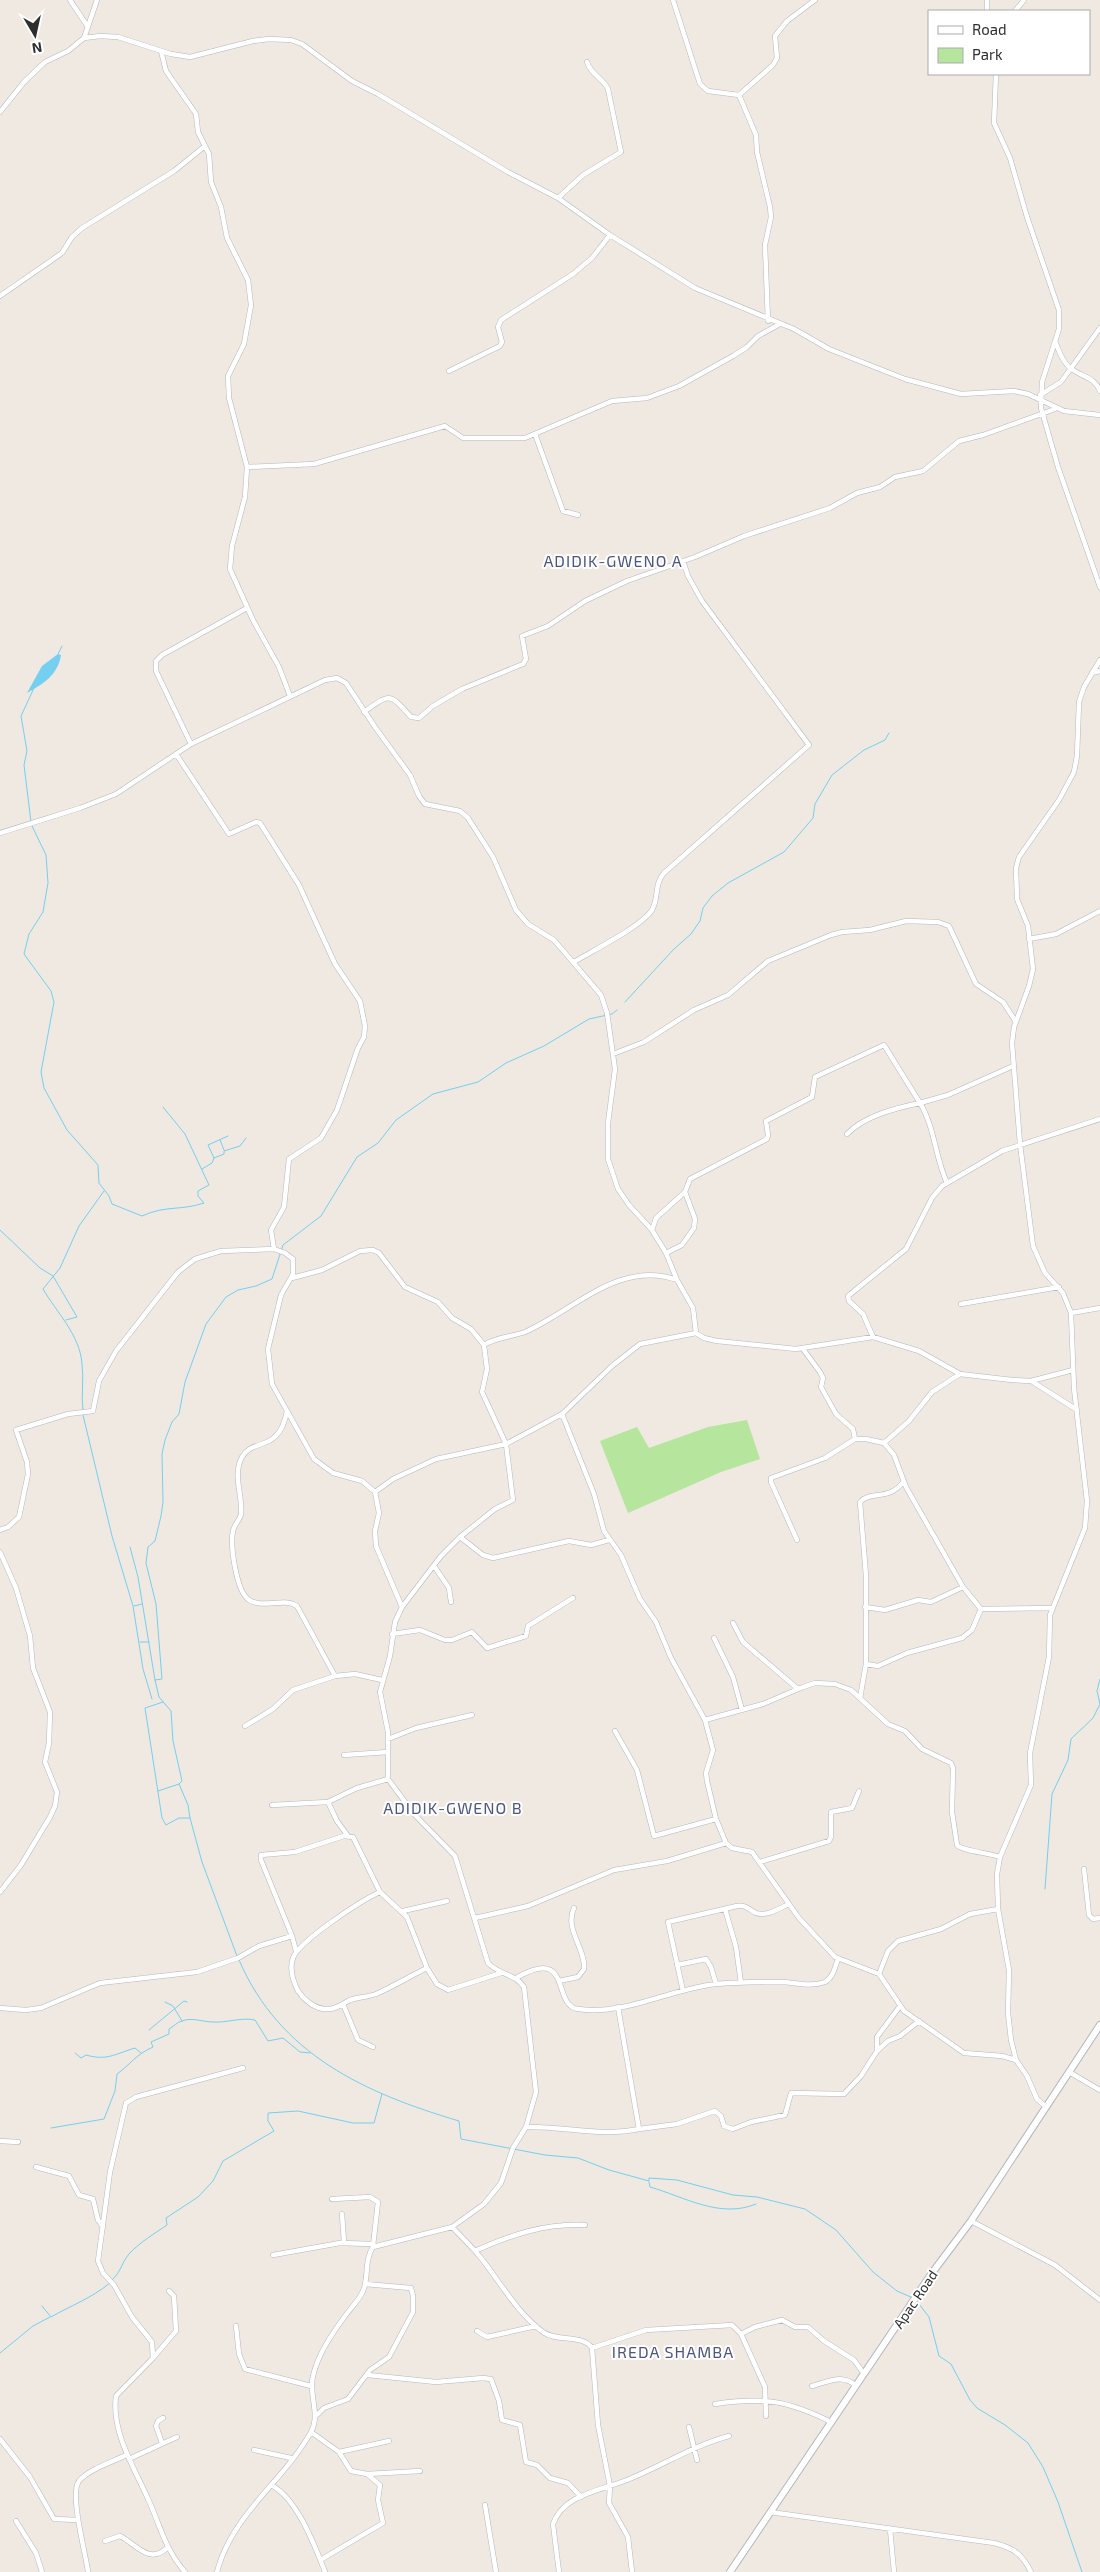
<svg xmlns="http://www.w3.org/2000/svg" width="1100" height="2572" viewBox="0 0 1100 2572" font-family="'Exo 2',sans-serif">
<rect width="100%" height="100%" fill="#efe9e1"/>
<!-- green -->
<path fill="#b6e59e" d="M747 1420 760 1459 721 1472 628 1513 600 1441 637 1427 649 1448 708 1427Z"/>
<!-- water -->
<path fill="#75cff0" d="M58 654 61 655C58 675 43 684 27 693L42 666Z"/>
<g fill="none" stroke-linecap="round" stroke-linejoin="round">
<!-- stream -->
<path stroke="#75cff0" stroke-width="1" d="M58 654 62 646
M31 822 24 765 27 751 21 716 34 688
M32 826 46 855 48 883 43 912 29 934 24 954 51 991 54 1002 41 1072 44 1088 67 1130 98 1165 99 1183 109 1196 112 1204 142 1216C166 1205 180 1211 204 1203L198 1196V1191L209 1185 185 1134 163 1107
M625 1002 674 949 691 934 700 921 703 908 712 896 728 883 784 852 813 818 815 804 832 775 864 750 885 740 889 733
M220 1140 224 1150
M214 1158 208 1145 228 1136
M202 1169 212 1163 214 1158 224 1154V1151L240 1146 246 1138
M0 1230 40 1268 53 1276 77 1317 66 1320
M83 1411C81 1395 84 1379 82 1364 80 1335 57 1313 43 1289L60 1268 79 1226 104 1191
M83 1415 112 1536 133 1606 143 1669 152 1699
M130 1547 138 1577 155 1680 159 1697 171 1711 173 1741 182 1781 179 1784
M134 1606 142 1604
M140 1642H149
M155 1680 162 1679 156 1604 146 1563 148 1547 155 1541 161 1516 163 1502 162 1454 165 1440 172 1422 179 1414 185 1382 206 1324 226 1297 238 1290 256 1286 272 1279 283 1245 321 1216 357 1157 378 1143 396 1120 433 1094 478 1082 506 1063 544 1046 589 1019 612 1014 617 1010
M163 1702 145 1708 162 1818 166 1825 179 1818H190L202 1862 237 1956
M158 1791 179 1784 188 1805 190 1818
M1045 1889 1052 1794 1068 1760 1071 1739 1093 1718 1100 1704 1097 1691 1100 1679
M239 1960C280 2055 365 2093 459 2121L461 2139 545 2155 578 2158 609 2170 649 2181V2178L677 2180 733 2195 757 2197 805 2209 836 2230 873 2272 897 2291 913 2298
M165 2002 173 2006 182 2021
M149 2030 184 2001 187 2002
M75 2053 81 2058 86 2055C107 2061 115 2054 135 2048L141 2053
M51 2128 104 2119 115 2091 117 2074C131 2064 135 2055 153 2047L151 2042 169 2034V2029C173 2027 177 2022 182 2021 192 2017 203 2022 213 2022 227 2023 241 2017 255 2020L268 2041 283 2038 300 2052 310 2053
M649 2182 650 2187C685 2197 720 2219 756 2204
M112 2280C121 2272 122 2262 129 2254 140 2242 154 2234 167 2225L166 2218 198 2197 213 2181 223 2161 274 2131 268 2121V2113L298 2111 353 2123H374L382 2094
M916 2300 929 2317 939 2356 951 2364 970 2400 977 2408 1005 2425 1028 2443 1043 2467 1058 2502 1082 2572
M42 2306 51 2317C72 2305 90 2299 110 2283
M0 2353 33 2326 50 2317"/>
<defs>
<path id="street" d="M70 0 88 27
M673 0 700 84 708 91 739 95
M987 0V11
M1015 11 1024 0
M84 38 97 0
M161 51 166 71 196 114 198 132 209 154 211 182 221 207 227 238 248 280 251 305 244 344 228 376 229 398 247 467
M996 74 994 123 1010 158 1027 217 1059 310V329L1042 382 1041 408 1058 467 1100 587
M0 112 24 82 45 62 68 51 84 38 100 36 118 37 171 54 190 57 253 41 269 39 291 40 302 44 352 81 378 94 508 172 558 198 610 235 695 288 794 329 829 349 905 379 961 394 1014 391 1028 394 1064 411 1100 415
M558 198 583 175 621 152 608 89C603 78 591 75 587 62
M0 296 62 253 72 237 82 228 174 171 205 146
M768 321 765 245 771 217 770 207 757 152 756 135 739 95 773 65 777 58 775 36 787 21 815 0
M1056 343C1059 352 1064 365 1073 370 1085 378 1094 377 1100 391
M449 371 500 346 502 342 498 327 501 320 573 274 592 258 610 235
M1040 395 1061 382 1100 328
M535 434 563 511 578 515
M1092 673 1100 671
M290 696 279 667 253 620 230 569 232 546 245 497 247 467 314 464 445 426 463 438H525L612 401 647 398 679 386 733 356 747 347 758 336 778 325
M364 712C391 692 390 694 411 717L419 718 433 706 462 689 523 664 526 659 522 636 548 626 585 601 627 581 695 557 744 536 830 508 857 493 880 487 895 477 923 471 959 441 983 435 1055 409
M191 744 156 671V661L162 655 247 608
M176 754 229 834 256 822 260 823 299 885 335 964 360 1001 365 1026 364 1037 358 1048 337 1110 321 1138 289 1159 284 1207 271 1230 274 1249 285 1253 293 1259V1274L281 1295 268 1349 272 1384 314 1459 333 1473 362 1481 375 1492 379 1513 375 1531 376 1546 402 1607
M0 833 80 808 116 794 191 744 325 680 337 678 346 683 375 727 410 775 419 796 425 804 460 811 468 818 493 857 516 910 528 924 554 940 601 995 607 1013 615 1069 608 1123V1159L618 1189 629 1205 652 1230 666 1253 677 1280 693 1308 696 1333 704 1338 717 1341 796 1349 873 1337 919 1351 960 1374 1012 1380 1031 1381 1073 1370
M1029 939 1056 934 1100 911
M574 962C592 951 642 926 652 910 659 898 654 884 664 873L809 745 702 601 688 576 683 561
M613 1054 644 1042 694 1010 728 995 768 961 831 935 842 932 870 930 906 921 938 922 949 926 976 984 1003 1002 1016 1022
M847 1134C864 1116 896 1108 920 1103 935 1128 935 1157 947 1183
M652 1230 656 1218 685 1192 690 1179 767 1139 768 1135 766 1121 812 1097 815 1077 884 1045 920 1103 948 1095 1013 1066
M666 1253 682 1245 694 1228 695 1219 685 1192
M292 1278 322 1270 360 1251 373 1250 379 1253 405 1287 438 1302 452 1318 471 1329 484 1345
M961 1304 1059 1287
M1071 1313 1100 1308
M873 1337 863 1314 849 1301 848 1296 906 1249 932 1198 942 1186 1002 1151 1100 1119
M803 1349 820 1372 823 1378 821 1387 836 1414 853 1429 855 1439
M1033 1382 1077 1410
M287 1411C279 1454 253 1437 242 1457 232 1475 243 1495 241 1514 240 1520 234 1525 233 1531 230 1545 236 1591 249 1600 264 1609 283 1597 297 1606L335 1676 355 1674 382 1680
M562 1414 594 1494 604 1531 621 1555 640 1599 656 1622 671 1658 705 1720 713 1750 706 1773 707 1781 716 1819 726 1843 732 1848 752 1852 799 1918 835 1957 879 1974 904 2011 964 2053 1002 2056 1016 2060
M884 1443 909 1421 932 1392 960 1374
M375 1492 393 1479 436 1459 506 1444 482 1392 487 1369 484 1345C496 1337 511 1337 525 1332 573 1311 620 1259 677 1280
M0 1530 8 1527 19 1517 28 1474 27 1462 16 1430 68 1414 93 1411 99 1381 116 1351 178 1272 195 1259 221 1251 274 1249
M460 1537 483 1555 493 1558 569 1541 591 1545 609 1540
M797 1540 771 1482V1478L825 1458 855 1439H866L884 1443 894 1455 906 1487 963 1587 981 1609 1052 1608
M0 1552 16 1588 30 1636 33 1668 50 1712 49 1743 45 1762 57 1792 55 1806 50 1817 21 1865 0 1892
M434 1566 449 1588 451 1602
M865 1607 885 1610 918 1600 931 1602 963 1587
M733 1623 743 1642 798 1689
M392 1634 420 1630 445 1640H452L472 1632 487 1648 526 1636 528 1626 573 1598
M714 1638 733 1677 742 1710
M866 1664V1576L860 1502C870 1490 889 1502 904 1481
M860 1698 866 1664 878 1666 907 1653 962 1638 972 1630 981 1609
M705 1720 763 1704 803 1687 815 1683 835 1684 851 1690 888 1724 905 1731 922 1749 951 1763 953 1768 952 1812 957 1845C962 1851 990 1853 1000 1857
M245 1726 273 1709 293 1690 335 1676
M615 1731 637 1770 654 1836 716 1819
M388 1739 416 1728 472 1715
M344 1755 388 1752
M328 1802 337 1821 348 1836
M272 1805 328 1802 357 1788 388 1779
M760 1862 829 1841 831 1837V1812L852 1808 859 1791
M1084 1869 1089 1915 1093 1919 1100 1918
M725 1909 736 1947 741 1983
M403 1911 447 1901
M475 1918 528 1906 614 1870 667 1861 726 1843
M296 1951 292 1936 261 1860V1855L295 1852 344 1836 353 1837 380 1892
M677 1965 706 1959 711 1967 716 1984
M427 1968 407 1917 380 1892C362 1900 299 1941 293 1958 289 1969 293 1981 298 1991 304 2000 315 2009 326 2009 335 2010 342 2004 350 2000 359 1997 368 1997 376 1994 394 1986 410 1976 427 1968L437 1984 448 1990 501 1973
M879 1974 888 1951 898 1941 941 1929 970 1914 998 1909
M516 1978C573 1945 551 2005 578 2009 624 2016 670 1989 716 1984 738 1982 761 1982 784 1982 798 1983 811 1987 825 1982 833 1978 835 1967 838 1959
M559 1981 578 1977 584 1969C586 1949 564 1929 574 1908
M683 1991 668 1922 737 1906C747 1905 748 1909 756 1913 766 1917 780 1908 789 1904
M343 2004 358 2040 373 2047
M0 2008 26 2010 41 2008 100 1983 197 1972 238 1958 259 1946 292 1936
M877 2051V2037L900 2006
M1069 2072 1100 2090
M1045 2106 1037 2099 1027 2076 1016 2060 1011 2040 1008 2013 1009 1970 998 1909 997 1874 1000 1857 1031 1785 1030 1753 1049 1657 1050 1615 1085 1528 1087 1501 1074 1388 1071 1313 1063 1293 1045 1273 1033 1246 1020 1144 1012 1043 1014 1027 1029 986 1033 969 1028 926 1017 899 1016 868 1019 857 1059 800 1074 772 1077 756 1079 702 1084 687 1100 660
M526 2127C564 2126 601 2137 639 2129L618 2007
M639 2129 677 2124 715 2111 721 2116 724 2126 733 2129 751 2122 785 2115 791 2093 844 2094 861 2076 877 2051 888 2041 900 2036 919 2021
M0 2141 18 2142
M36 2167 69 2176 79 2195 93 2199 98 2220 103 2227
M332 2199 370 2197 378 2202 373 2246
M342 2214 344 2242
M971 2221 1055 2265 1100 2300
M452 2227C462 2237 472 2247 481 2258 501 2283 517 2313 543 2332 556 2342 583 2334 592 2348L598 2425 610 2486 609 2503 628 2537 632 2572
M475 2251C510 2235 546 2223 585 2225
M273 2255 340 2243 372 2244
M236 2326 239 2354 245 2369 311 2386
M477 2331 487 2337 536 2326
M741 2334 755 2327 782 2320 795 2327H808L824 2341 854 2360 864 2374
M592 2348 646 2330 732 2325 741 2334 765 2387 766 2416
M153 2358 176 2331 174 2296 169 2291
M368 2375 436 2382 483 2378 491 2379 499 2401 502 2420 520 2425 526 2462 537 2465 550 2478 568 2483 581 2497
M812 2386C828 2382 843 2373 856 2386
M715 2404C763 2397 787 2400 831 2422
M315 2417 324 2408 348 2399 370 2370 389 2357 413 2312V2296L411 2288 365 2284
M689 2427 697 2460
M311 2432 339 2452 351 2471 367 2474 420 2471
M0 2439 30 2477 54 2519 78 2520
M162 2443 156 2426 158 2421 163 2418
M254 2450 291 2458
M339 2452 389 2441
M129 2459 177 2437
M271 2485C297 2498 315 2546 325 2572
M485 2505 496 2572
M770 2512 994 2543C1014 2548 1022 2554 1031 2572
M16 2521 36 2553 42 2572
M890 2529 894 2572
M105 2541 120 2536C136 2544 149 2565 167 2548
M322 2559 383 2523 378 2500 380 2485 367 2474
M88 2572C86 2554 69 2494 79 2481 89 2469 113 2462 126 2455
M185 2572C165 2549 161 2528 149 2501 135 2469 111 2432 116 2396L153 2358 152 2342 132 2317 114 2285 103 2273 98 2261 110 2172 126 2103 136 2097 243 2068
M217 2572C232 2514 283 2482 311 2432 321 2414 308 2394 313 2376 318 2354 332 2334 345 2316 351 2308 359 2300 363 2291 369 2277 364 2260 373 2247L452 2227 484 2204 501 2183 513 2148 526 2127 536 2092 524 1987C516 1974 499 1975 488 1963L455 1856 414 1814 388 1779V1732L380 1692 390 1656 395 1622 402 1607 441 1556 460 1537 495 1509 513 1500 506 1444 562 1414 612 1366 640 1344 696 1333
M559 2572 553 2524C563 2494 603 2490 627 2480 662 2466 692 2446 729 2436"/>
<path id="secondary" d="M730 2572 932 2273 971 2221 1100 2025"/>
</defs>
<!-- street casing -->
<use href="#street" stroke="#b4b7c1" stroke-width="5.5"/>
<!-- secondary casing -->
<use href="#secondary" stroke="#b4b7c1" stroke-width="8"/>
<!-- street -->
<use href="#street" stroke="#fff" stroke-width="4.5"/>
<!-- secondary -->
<use href="#secondary" stroke="#fff" stroke-width="6"/>
</g>
<g text-anchor="middle" dominant-baseline="central" stroke-width="4" stroke-linejoin="round" paint-order="stroke">
<!-- street labels -->
<g font-size="14" fill="#2e2e2e" stroke="#fff">
<text transform="translate(915 2299) rotate(-56)">Apac Road</text>
</g>
<!-- quarter labels -->
<g font-size="16" letter-spacing="1" fill="#4d5680" stroke="#fff">
<text x="613" y="560">ADIDIK-GWENO A</text>
<text x="453" y="1807">ADIDIK-GWENO B</text>
<text x="673" y="2351">IREDA SHAMBA</text>
</g>
</g>
<!-- legend -->
<rect x="928" y="10" width="162" height="65" fill="#ffffff" stroke="#ababab"/>
<rect x="938" y="26" width="25" height="8" fill="#ffffff" stroke="#ababab"/>
<text x="972" y="35" font-size="15" fill="#2e2e2e">Road</text>
<rect x="938" y="48" width="25" height="15" fill="#b6e59e" stroke="#ababab"/>
<text x="972" y="60" font-size="15" fill="#2e2e2e">Park</text>
<!-- north arrow -->
<g transform="translate(35 35) rotate(171)" stroke="#ffffff" stroke-width="4" paint-order="stroke">
<path d="M0-4L9 19L0 12L-9 19Z" fill="#2e2e2e"/>
<text y="-8" font-size="14" font-weight="bold" text-anchor="middle" fill="#2e2e2e">N</text>
</g>
</svg>
